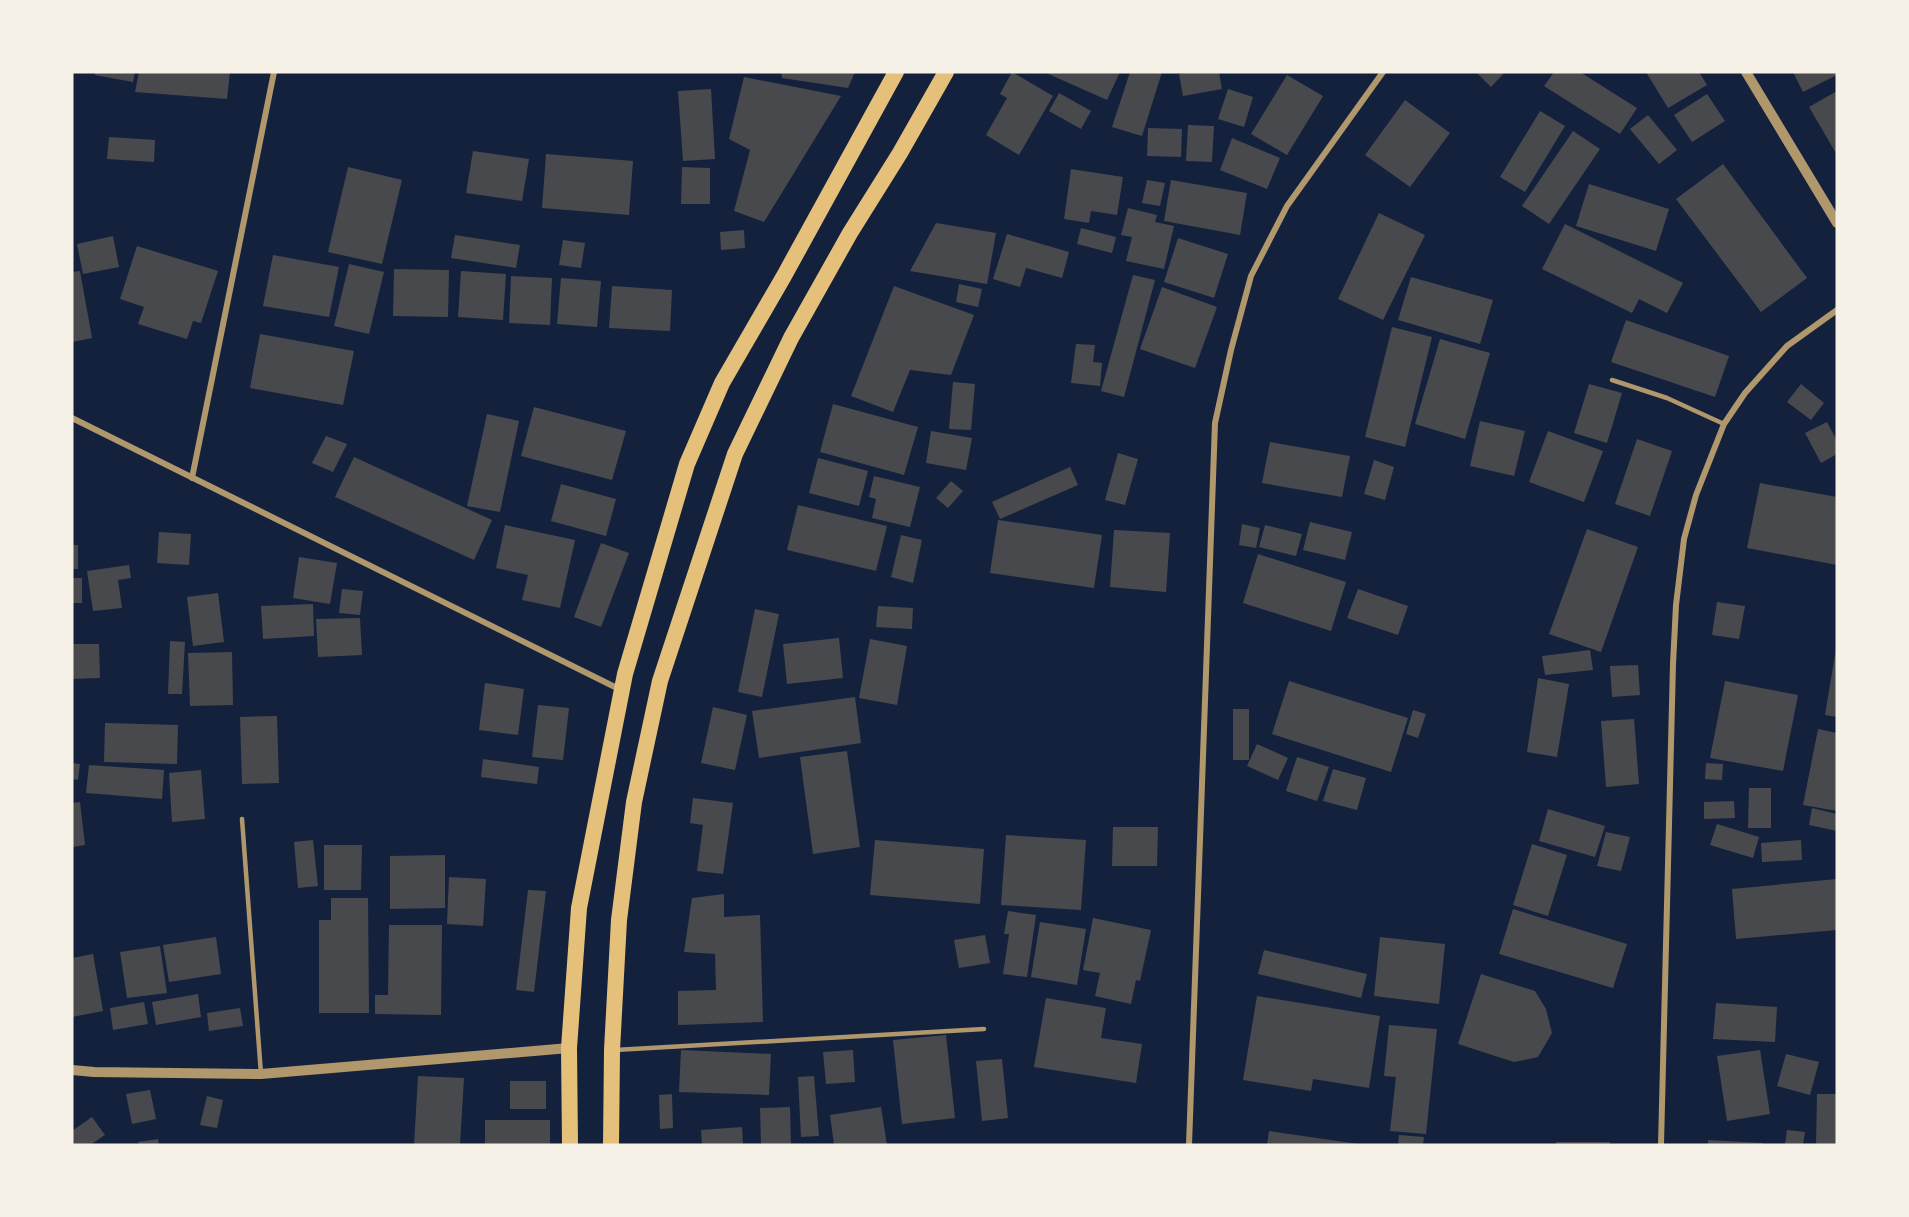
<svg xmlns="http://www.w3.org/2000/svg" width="1909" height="1217" viewBox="0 0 1909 1217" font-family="'PT Serif',serif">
<rect width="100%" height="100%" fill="#14213d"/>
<!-- building -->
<path fill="#48494c" d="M95 72H135L133 82 95 75Z
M139 72H230L227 99 135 92Z
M781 72H855L848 88 782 78Z
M1012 72 1053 96 1019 155 986 135 1007 98 1000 94Z
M1044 72H1120L1107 100Z
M1130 72H1162L1142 136 1112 127Z
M1193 72H1219L1222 89 1183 96 1179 74Z
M1476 72H1505L1491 87Z
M1554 72H1580L1637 108 1620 134 1544 86Z
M1646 72H1699L1707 85 1668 108Z
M1793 72H1837V75L1803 92Z
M1287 75 1323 96 1287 155 1251 134Z
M744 77 841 96 764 222 734 211 750 150 729 139Z
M711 89 715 159 683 161 678 91Z
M1228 89 1253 97 1244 127 1218 119Z
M1837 91V155L1809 107Z
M1059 93 1091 111 1081 129 1049 111Z
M1707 94 1725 121 1692 142 1674 115Z
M1405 100 1450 133 1410 187 1365 155Z
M1540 111 1565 126 1525 192 1500 177Z
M1648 115 1677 150 1659 164 1630 129Z
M1188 125 1214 126 1212 162 1186 161Z
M1148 128 1182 129 1181 157 1147 156Z
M1573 131 1600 149 1549 224 1522 206Z
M109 137 155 140 154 162 107 159Z
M1232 138 1280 158 1267 189 1220 170Z
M473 151 529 159 522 201 466 193Z
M546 154 633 161 629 215 542 208Z
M1723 164 1807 278 1761 312 1676 199Z
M348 167 402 180 382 264 328 252Z
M682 167 710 168V204H681Z
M1071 169 1123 177 1117 215 1091 211 1089 223 1064 219Z
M1147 180 1165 183 1160 206 1142 203Z
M1171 180 1247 193 1240 235 1164 221Z
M1589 184 1669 209 1656 251 1576 226Z
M1128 208 1157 215 1155 222 1174 226 1164 269 1126 261 1132 237 1121 235Z
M1379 213 1425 235 1383 320 1338 299Z
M936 223 996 233 987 284 910 271Z
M1565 224 1683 283 1667 313 1639 299 1632 313 1542 269Z
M1081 228 1116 237 1112 253 1077 244Z
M744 230 745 248 721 250 720 232Z
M1007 234 1069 252 1062 278 1026 268 1020 287 993 279Z
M455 235 520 245 516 268 451 258Z
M113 236 119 267 83 274 77 244Z
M1178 238 1228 254 1214 298 1164 282Z
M563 240 585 243 581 268 559 265Z
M137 246 218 271 201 323 193 321 187 339 138 324 144 307 120 299Z
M273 255 339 267 329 317 263 306Z
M349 264 384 272 369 334 334 326Z
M394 269 449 270 448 317 393 316Z
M80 271 92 338 72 342V272Z
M461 271 506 274 503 320 458 317Z
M1133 275 1155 280 1124 397 1101 391Z
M511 276 552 278 550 325 509 323Z
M1411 277 1493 300 1480 344 1398 320Z
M561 278 601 281 597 327 557 324Z
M959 284 982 289 978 307 956 302Z
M612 286 672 290 670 331 609 328Z
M894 286 974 315 951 375 910 370 893 412 851 396Z
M1162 287 1217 307 1195 368 1140 349Z
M1626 320 1729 356 1715 397 1611 362Z
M1392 327 1432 337 1405 447 1365 437Z
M260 334 354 351 343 405 250 388Z
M1440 339 1490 353 1465 439 1415 424Z
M1076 344 1095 345 1093 362 1102 363 1100 386 1071 383Z
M953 382 975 384 971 430 949 429Z
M1589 384 1622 393 1607 443 1574 433Z
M1801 384 1824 403 1811 420 1787 402Z
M833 404 918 427 904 475 820 452Z
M534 407 626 431 612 480 521 456Z
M487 414 519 421 500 512 467 506Z
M1480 421 1525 431 1514 476 1470 466Z
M1827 422 1837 441V454L1821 463 1805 433Z
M931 431 972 438 966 470 926 463Z
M1548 431 1603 451 1584 502 1529 482Z
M326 436 347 444 333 472 312 463Z
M1637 439 1672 451 1650 516 1615 504Z
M1270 442 1350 456 1342 497 1262 483Z
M1118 453 1138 459 1125 505 1105 500Z
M354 457 492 520 474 560 335 497Z
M818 458 868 471 859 506 809 493Z
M1374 460 1394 467 1385 500 1364 494Z
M1070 467 1078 485 1000 519 992 502Z
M874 476 920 487 910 527 872 518 876 499 869 497Z
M951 481 963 491 948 508 936 498Z
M1760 483 1837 497V565L1747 548Z
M561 484 616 499 606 536 551 521Z
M798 505 887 526 876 571 787 550Z
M998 520 1102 535 1094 588 990 573Z
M1310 522 1352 532 1345 560 1303 550Z
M1242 524 1260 528 1256 548 1239 545Z
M505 525 575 540 560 608 522 600 528 575 496 568Z
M1265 525 1302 534 1296 556 1259 547Z
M1587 529 1638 547 1601 652 1549 634Z
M1114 530 1170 533 1166 592 1110 587Z
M159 532 191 534 189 565 157 563Z
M901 535 922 540 913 583 891 577Z
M601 543 629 553 601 627 574 617Z
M72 545H78V569H72Z
M1258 554 1346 582 1331 631 1243 603Z
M299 557 337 563 330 604 293 598Z
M129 565 131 578 118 580 122 608 93 611 87 571Z
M72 578H82V603H72Z
M342 589 363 591 360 615 339 613Z
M1358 589 1408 606 1398 635 1347 618Z
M218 593 224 642 193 646 187 597Z
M1717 602 1745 606 1739 639 1712 635Z
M313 604 314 636 263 639 261 606Z
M878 606 913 608 912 629 876 627Z
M755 609 779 614 762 697 738 692Z
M360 618 362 655 318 657 316 619Z
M839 638 843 678 787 684 783 644Z
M870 639 907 646 897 705 859 698Z
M170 641 185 642 182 694H168Z
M72 644H99L100 678 72 679Z
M1836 649H1837V717L1825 715Z
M1590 650 1593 670 1545 675 1542 656Z
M232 652 233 705 190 706 188 653Z
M1638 665 1640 695 1612 697 1610 666Z
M1538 678 1569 684 1557 757 1527 752Z
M1289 681 1408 718 1391 772 1272 734Z
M1725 681 1798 695 1783 771 1710 758Z
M485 683 524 689 518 735 479 730Z
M855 697 861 743 759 758 752 711Z
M538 705 569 708 563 760 532 757Z
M713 707 747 715 735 770 701 763Z
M1233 709H1249V760H1233Z
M1413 710 1426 714 1418 738 1406 734Z
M277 716 279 783 242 784 240 717Z
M1634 719 1639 784 1606 787 1601 721Z
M105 723 178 725 177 764 104 762Z
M1818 729 1837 733V811L1803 805Z
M1257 744 1288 758 1278 780 1247 766Z
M847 751 860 847 813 854 800 757Z
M1297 757 1329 767 1317 801 1286 791Z
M483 759 539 767 537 784 481 777Z
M72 763 80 764 78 780 72 779Z
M1706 763 1723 764 1722 780 1705 779Z
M89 765 164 770 162 799 86 793Z
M1333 769 1366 778 1357 810 1323 801Z
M201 770 205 819 172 822 169 773Z
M1749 788H1771V828H1748Z
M693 798 733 803 723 874 697 871 703 825 690 823Z
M1734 801 1735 818 1704 819V802Z
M80 802 85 845 72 847V803Z
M1812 808 1837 814V831L1809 825Z
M1548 809 1605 826 1595 857 1539 841Z
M1717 824 1759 837 1753 858 1710 845Z
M1113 827H1158L1157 866H1112Z
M1606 832 1630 837 1621 871 1597 866Z
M1006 835 1086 840 1081 910 1001 905Z
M313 840 318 886 298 888 294 842Z
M875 840 984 849 980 904 870 895Z
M1801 840 1802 860 1762 862 1761 843Z
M1532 844 1567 855 1548 916 1513 905Z
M324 845H362L361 890H324Z
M445 855V908L390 909V856Z
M449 877 486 879 483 926 447 924Z
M1837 879V930L1736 939 1732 889Z
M528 890 546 891 534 992 516 990Z
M724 894V917L760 915 763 1022 678 1025V991L716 990 715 954 684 952 692 898Z
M331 898H368L369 1013H319V920H331Z
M1513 909 1627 944 1613 988 1499 954Z
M1008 911 1036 915 1027 977 1003 974 1009 934H1004Z
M1093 918 1151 930 1140 981 1136 980 1131 1004 1095 996 1100 973 1083 970Z
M1040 922 1086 929 1077 985 1031 977Z
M389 925H442L441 1015 375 1014V995H388Z
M985 935 990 963 959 968 954 940Z
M216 937 221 974 169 982 163 945Z
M1380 937 1445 944 1439 1004 1374 996Z
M160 946 167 993 127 998 120 952Z
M1264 950 1367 974 1361 998 1258 974Z
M93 954 103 1011 72 1017V958Z
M1481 974 1535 991 1546 1009 1552 1033 1538 1057 1514 1062 1458 1044Z
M198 994 201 1017 156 1025 152 1002Z
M1257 996 1380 1016 1369 1088 1313 1079 1311 1091 1243 1080Z
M1046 998 1106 1008 1101 1038 1142 1044 1136 1083 1034 1067Z
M144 1002 148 1024 113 1030 110 1008Z
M1716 1003 1777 1007 1775 1042 1713 1039Z
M240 1008 243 1026 209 1031 207 1013Z
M1389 1025 1437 1029 1426 1134 1390 1131 1396 1077 1384 1076Z
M946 1035 955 1118 902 1124 893 1040Z
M681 1050 771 1054 769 1095 679 1092Z
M853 1050 855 1082 826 1084 823 1052Z
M1760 1050 1770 1114 1727 1121 1717 1056Z
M1786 1054 1819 1062 1810 1095 1777 1086Z
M1002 1059 1008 1118 982 1121 976 1061Z
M418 1076 464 1078 460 1145H414Z
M814 1076 819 1136 801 1137 798 1077Z
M510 1081H546V1109H510Z
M150 1090 156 1119 132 1124 126 1094Z
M672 1094 673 1128 660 1129 659 1095Z
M1817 1094H1837V1144H1816Z
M207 1096 223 1100 217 1128 200 1125Z
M790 1107 791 1145H761L760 1108Z
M881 1107 887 1145H834L830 1115Z
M92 1117 105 1135 90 1145H72V1131Z
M485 1120H550V1145H485Z
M742 1127 743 1145H702L701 1130Z
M1787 1130 1805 1132 1803 1145H1785Z
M1269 1131 1359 1144V1145H1267Z
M1399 1135 1424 1137 1423 1145H1398Z
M158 1139 159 1145H139L138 1142Z
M1708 1140 1763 1143V1145H1708Z
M1556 1142H1610V1145H1556Z"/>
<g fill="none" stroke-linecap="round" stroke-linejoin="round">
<!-- service -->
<path stroke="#b1986c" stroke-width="4.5" d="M1612 380 1667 398 1724 424
M242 819 261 1074
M615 1050 984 1029"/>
<!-- minor -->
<path stroke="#b1986c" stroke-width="6" d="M72 418 619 689
M192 478 274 72
M1189 1145 1215 423 1231 350 1251 276 1287 206 1383 72
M1661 1145 1673 664 1676 605 1684 539 1696 495 1724 424 1745 393 1787 346 1837 310"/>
<!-- tertiary -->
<path stroke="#b1986c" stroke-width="10" d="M1746 72 1837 223
M72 1070 94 1072 261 1074 569 1048"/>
<!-- trunk -->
<path stroke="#e5c07b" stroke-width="16" d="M570 1145 569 1048 579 908 625 674 687 464 722 383 784 276 896 72
M611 1145 612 1050 619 920 634 802 660 681 735 454 791 338 850 233 900 153 946 72"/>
</g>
<!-- border -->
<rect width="1909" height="1217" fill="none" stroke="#f6f1e7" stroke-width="147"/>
</svg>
